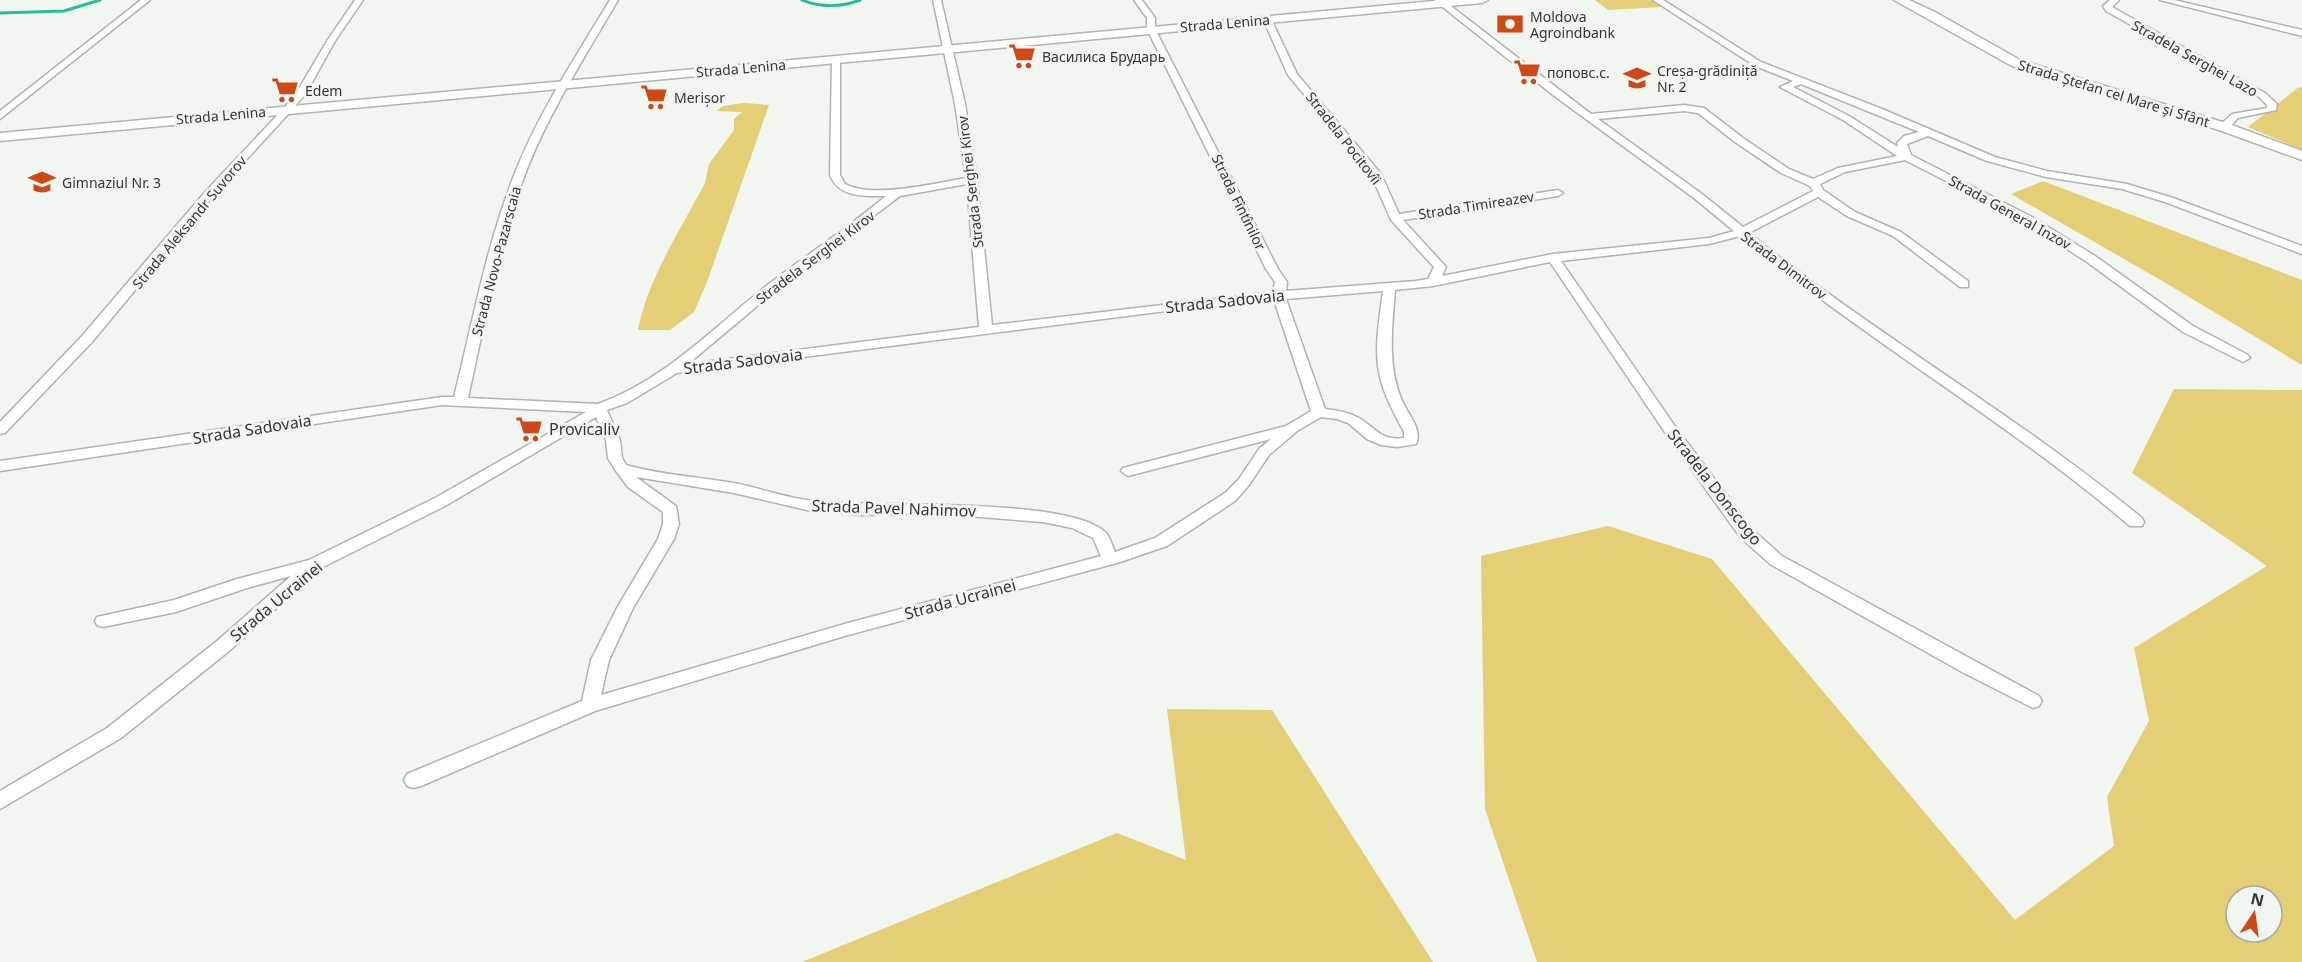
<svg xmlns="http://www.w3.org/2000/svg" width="2302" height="962" viewBox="0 0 2302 962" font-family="'Noto Sans',sans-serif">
<rect width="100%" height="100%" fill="#f2f6f0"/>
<!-- green -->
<path fill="#e4ce76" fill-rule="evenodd" d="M1595 0H1652L1662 7 1608 10Z
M2299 87 2302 88V150L2248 127Z
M744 103 769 105 707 282 694 312 670 330H638C648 278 681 229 705 183L709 164 734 130V119L742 112 716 111 723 106Z
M2043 181 2302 280V365L2164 282 2011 194Z
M2174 389 2302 390V962H1537L1485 809 1481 556 1608 526 1712 559 2015 920 2114 846 2107 797 2149 721 2134 648 2267 566 2132 473ZM2236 896H2272V932H2236Z
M1167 709 1272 710 1433 962H802L1117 833 1186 860Z"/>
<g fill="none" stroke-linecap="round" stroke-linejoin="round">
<!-- stream -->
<path stroke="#2abb9a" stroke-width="3" d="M802 0C820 8 842 7 860 0
M0 13 64 11 100 0"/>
<defs>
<path id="street" d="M141 0H150L0 119V111Z
M355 0H363L335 41 306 93 291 111 214 195 92 342 5 433 0 434V422L82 336 206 191 285 107 297 92 327 41Z
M610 0H618C586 55 551 109 527 169 499 242 485 321 468 398L598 404C663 381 712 329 765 287 805 256 848 228 886 196 864 196 839 198 830 175L832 58 840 60V175L845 184C872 199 936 183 966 178L955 104 933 0H941L965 104 977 180 992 325 1273 292 1275 282 1266 269 1147 29V18L1134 0H1142L1155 18V29L1278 269 1287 282 1286 291 1416 281 1428 279 1434 267 1391 220 1372 177 1288 75 1263 19 1267 16 1271 19 1297 74 1381 174 1399 214 1558 190 1563 193 1558 196 1403 220 1446 267 1442 276 1553 254 1709 238 1734 231 1694 198 1553 95 1434 0H1443L1591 114 1684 105 1704 108 1743 138 1789 169 1813 179 1838 168 1897 156 1843 120 1780 87 1793 81 1755 66 1653 0H1663L1761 62 1882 109 1995 157 2047 171 2127 184 2173 198 2302 246V254L2165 202 2122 189 2046 177 1987 161 1928 136 1907 144 1911 155 2032 217 2095 256 2193 326 2248 355 2250 358 2243 362 2183 332 2087 262 2024 221 1905 160 1845 172 1820 184 1823 190 1855 212 1901 232 1968 281V287H1960L1893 236 1847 216 1818 197 1749 233C1875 335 2017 415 2142 518L2144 522 2142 526H2130C2007 421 1865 340 1740 236L1709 244 1561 261 1674 425 1752 529 1782 556 2039 696 2042 701 2039 706 2033 708 1962 672 1770 564 1740 537 1664 431 1550 262 1433 286 1395 290C1392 328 1387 365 1402 401 1408 414 1423 430 1416 444L1397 447 1381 445 1367 439 1348 423 1337 419 1321 417 1297 431 1269 455 1249 485 1235 501 1167 546 1117 563 848 635 595 711 421 786 414 788 407 786 404 780 407 774 582 701 591 660 617 608 658 539 663 524V512L628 487 616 471 608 458 606 440 596 417 445 506 321 568 229 651 121 738 0 809V791L107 728 217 641 291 576 247 588 176 612 103 627 97 625 95 621 97 617 174 600 237 579 309 560 435 498 586 412 442 405 0 471V461L442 397H454C473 321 487 241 517 168 541 109 577 55 610 0ZM1801 84 1919 132 1904 136 1897 143 1898 147 1849 116 1793 87ZM1684 111 1698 113 1735 142 1781 173 1810 186 1813 191 1743 227 1702 194 1598 119ZM967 184 979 327 688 364 774 292 900 196ZM1383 291C1380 315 1375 341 1378 366 1381 390 1393 411 1404 432V438C1379 441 1376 427 1357 417 1347 412 1336 410 1325 409L1286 299ZM1274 300 1311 411 1286 426 1123 468 1121 471 1128 476 1271 439 1259 449 1239 479 1225 493 1155 538 1115 552C1112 546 1110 536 1105 532 1067 496 871 508 813 501 787 498 760 488 734 483 698 477 662 475 626 465L622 458 620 440 607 410 627 403 677 373 1158 312ZM636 477 734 493 811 511 861 515 928 513 1043 522 1072 528 1093 538 1101 556 848 623 601 695 609 660 633 608 674 539 679 524 676 506Z
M2110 0H2119L2112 7 2265 93 2277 104 2276 110 2238 118 2228 129H2220V125L2232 114 2267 108V105L2259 97 2106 11 2103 6Z
M2160 0H2174L2302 30V36Z"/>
<path id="secondary" d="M1445 0H1488L1482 3 0 141V133Z
M1894 0H1909L1935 12 2020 60 2229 124 2302 151V160L2219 130 2012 66Z"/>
</defs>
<!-- street casing -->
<use href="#street" stroke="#b0b4ae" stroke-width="3"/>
<!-- secondary casing -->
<use href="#secondary" stroke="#b0b4ae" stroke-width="3"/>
<!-- street -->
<use href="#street" fill="#fff" fill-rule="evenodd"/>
<!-- secondary -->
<use href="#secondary" fill="#fff" fill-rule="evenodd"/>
</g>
<!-- icons -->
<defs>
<symbol id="bank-bare" viewBox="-9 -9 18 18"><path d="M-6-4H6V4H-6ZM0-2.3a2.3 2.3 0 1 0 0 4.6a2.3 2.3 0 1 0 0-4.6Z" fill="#cf4818" stroke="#f2f6f0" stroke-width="2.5" paint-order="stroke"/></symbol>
<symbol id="supermarket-bare" viewBox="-9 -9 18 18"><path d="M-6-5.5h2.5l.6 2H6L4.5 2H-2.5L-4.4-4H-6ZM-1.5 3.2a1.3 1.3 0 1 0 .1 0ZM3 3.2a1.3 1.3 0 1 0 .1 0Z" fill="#cf4818" stroke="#f2f6f0" stroke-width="2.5" paint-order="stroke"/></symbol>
<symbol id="school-bare" viewBox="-9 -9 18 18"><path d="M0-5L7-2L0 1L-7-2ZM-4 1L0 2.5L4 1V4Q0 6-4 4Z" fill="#cf4818" stroke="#f2f6f0" stroke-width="2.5" paint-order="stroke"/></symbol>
</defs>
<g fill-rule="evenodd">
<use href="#bank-bare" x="1491" y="5" width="38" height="38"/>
<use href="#supermarket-bare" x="1003" y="37" width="38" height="38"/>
<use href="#supermarket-bare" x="1508" y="53" width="38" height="38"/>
<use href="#school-bare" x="1618" y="59" width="38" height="38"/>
<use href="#supermarket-bare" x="266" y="71" width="38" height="38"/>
<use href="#supermarket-bare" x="635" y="78" width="38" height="38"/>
<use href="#school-bare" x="23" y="163" width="38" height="38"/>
<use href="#supermarket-bare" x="510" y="410" width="38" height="38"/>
</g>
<g text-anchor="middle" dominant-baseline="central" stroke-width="6" stroke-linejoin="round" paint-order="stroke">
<!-- far-poi labels -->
<g font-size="14" fill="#353634" stroke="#f2f6f0" text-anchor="start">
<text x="1530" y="16">Moldova<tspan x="1530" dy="16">Agroindbank</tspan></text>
<text x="1042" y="56">Василиса Брударь</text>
<text x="1657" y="70">Creșa-grădiniță<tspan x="1657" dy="16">Nr. 2</tspan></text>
<text x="1547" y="72">поповс.с.</text>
<text x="305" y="90">Edem</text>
<text x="674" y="97">Merișor</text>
<text x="62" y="182">Gimnaziul Nr. 3</text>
</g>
<!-- far-street labels -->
<g font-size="14" fill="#353634" stroke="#f2f6f0">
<text transform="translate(1225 23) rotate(-5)">Strada Lenina</text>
<text transform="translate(2195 58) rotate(29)">Stradela Serghei Lazo</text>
<text transform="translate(741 68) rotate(-5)">Strada Lenina</text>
<text transform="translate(2114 93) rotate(17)">Strada Ștefan cel Mare și Sfânt</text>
<text transform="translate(221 115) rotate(-5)">Strada Lenina</text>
<text transform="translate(1344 138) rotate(52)">Stradela Pocitovîi</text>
<text transform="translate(970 182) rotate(-97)">Strada Serghei Kirov</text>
<text transform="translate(1239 202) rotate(64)">Strada Fîntînilor</text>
<text transform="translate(1476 205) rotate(-9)">Strada Timireazev</text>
<text transform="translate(2010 212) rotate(29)">Strada General Inzov</text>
<text transform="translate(189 222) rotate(-50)">Strada Aleksandr Suvorov</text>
<text transform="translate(815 257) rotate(-37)">Stradela Serghei Kirov</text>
<text transform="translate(496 261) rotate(-75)">Strada Novo-Pazarscaia</text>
<text transform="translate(1784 265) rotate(37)">Strada Dimitrov</text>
</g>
<!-- street labels -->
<g font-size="16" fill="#353634" stroke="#f2f6f0">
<text transform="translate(1225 301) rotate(-6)">Strada Sadovaia</text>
<text transform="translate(743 361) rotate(-7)">Strada Sadovaia</text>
<text transform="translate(252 429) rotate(-9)">Strada Sadovaia</text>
<text transform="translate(1715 487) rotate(52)">Stradela Donscogo</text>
<text transform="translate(894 508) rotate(2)">Strada Pavel Nahimov</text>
<text transform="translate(960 599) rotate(-15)">Strada Ucrainei</text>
<text transform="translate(276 601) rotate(-40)">Strada Ucrainei</text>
</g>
<!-- poi labels -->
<g font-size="16" fill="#353634" stroke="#f2f6f0" text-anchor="start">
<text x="549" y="429">Provicaliv</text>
</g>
</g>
<!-- north arrow -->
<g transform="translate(2254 914) rotate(13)"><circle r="28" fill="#f2f6f0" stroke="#a6a9a5" stroke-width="1.5"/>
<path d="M0-4.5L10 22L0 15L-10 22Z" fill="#cf4818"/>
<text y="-9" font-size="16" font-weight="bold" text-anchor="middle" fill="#353634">N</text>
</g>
</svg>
